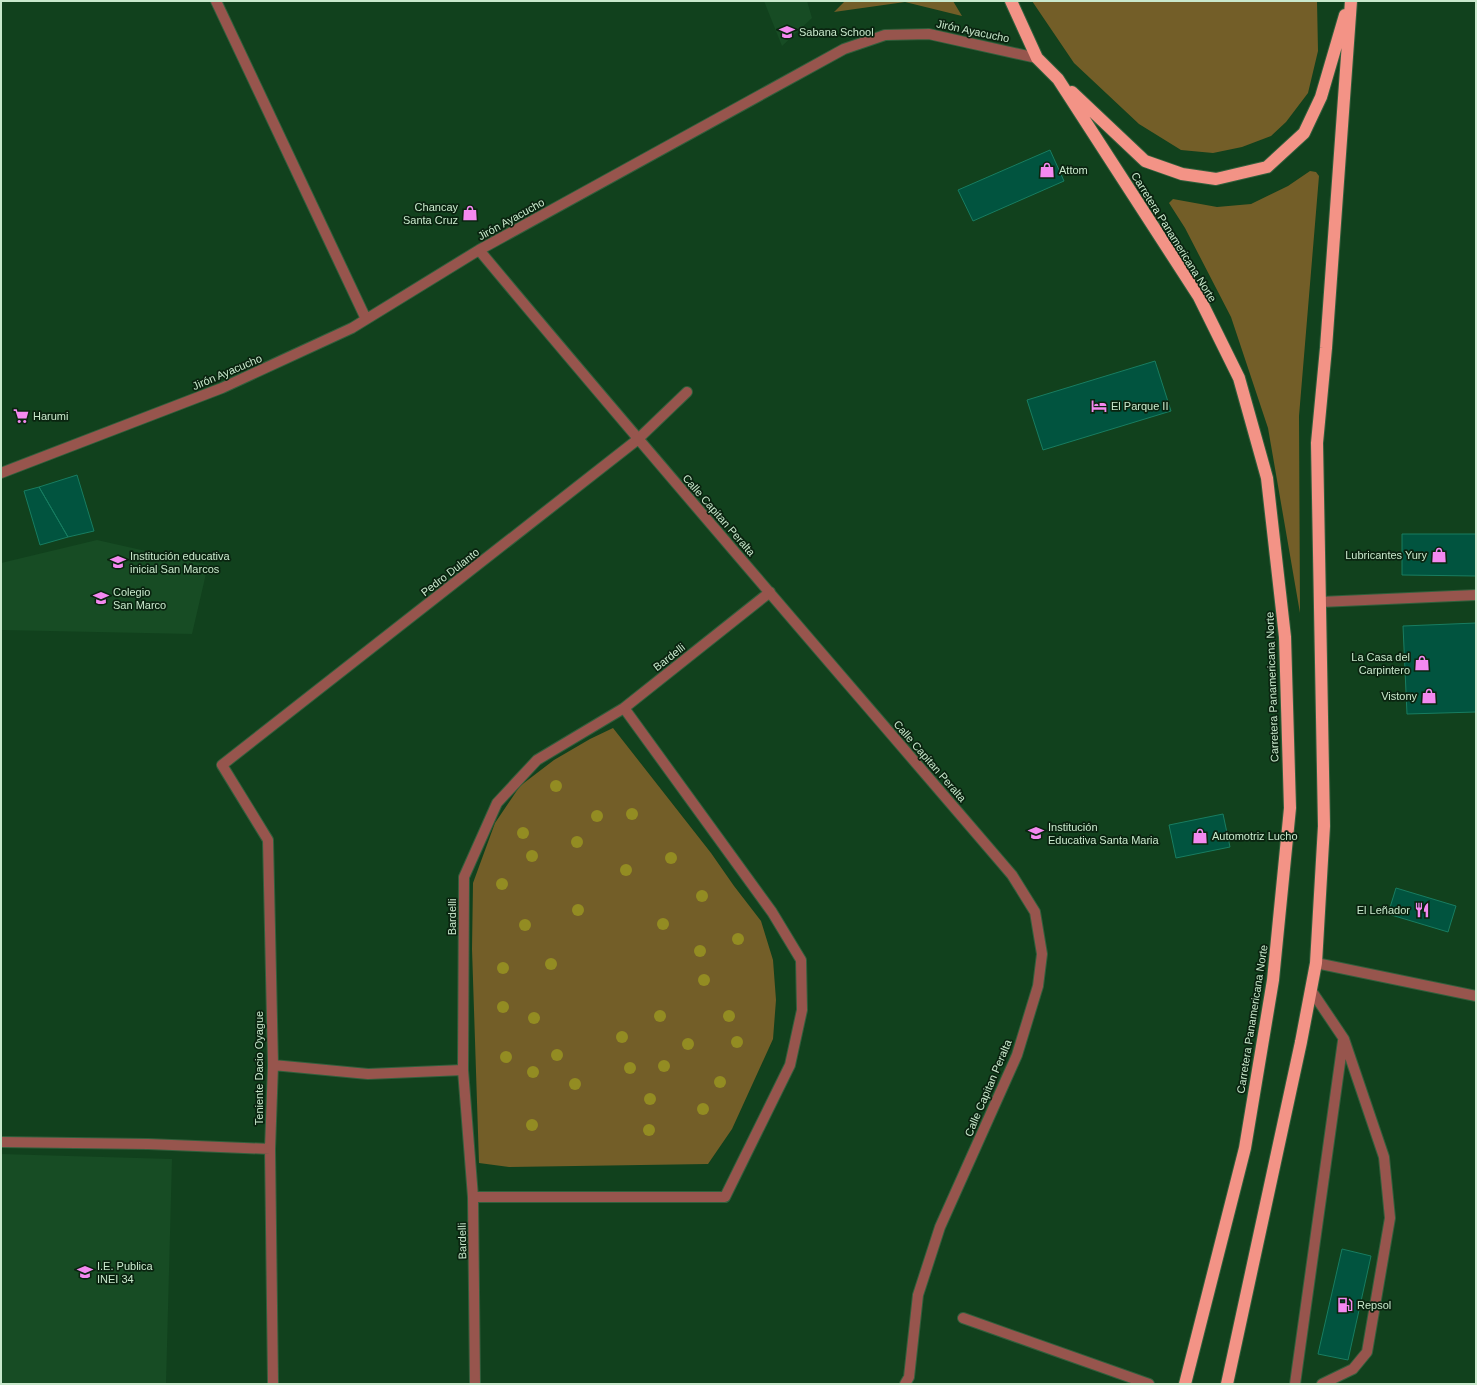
<svg xmlns="http://www.w3.org/2000/svg" width="1477" height="1385" viewBox="0 0 1477 1385" font-family="Arial,sans-serif">
<rect width="100%" height="100%" fill="#11411d"/>
<!-- built -->
<path fill="#174c24" d="M764 1H807L812 18 782 46Z
M97 540 208 565 192 634 1 630V563Z
M1 1154 172 1159 166 1384H1Z"/>
<!-- green -->
<path fill="#735e28" d="M845 1H953L962 16 905 2 834 12Z
M1032 1H1317L1318 51 1308 93 1286 122 1271 136 1242 147 1213 153 1181 150 1139 124 1074 63Z
M1310 171 1316 172 1319 176 1299 416 1300 613 1268 428 1231 317 1185 228 1169 203 1173 199 1217 207 1251 204 1288 186Z
M613 728 711 853 734 886 761 921 773 960 776 1000 773 1039 732 1129 708 1164 509 1167 479 1163 472 949 473 883 495 823 520 786 554 760 590 739Z"/>
<!-- building -->
<path fill="#01543f" stroke="#187d61" d="M1050 150 1064 181 973 221 958 190Z
M1155 361 1171 411 1043 450 1027 400Z
M77 475 94 531 68 537 39 487Z
M39 487 68 537 40 545 24 491Z
M1402 534H1476V576L1402 575Z
M1476 623V712L1407 714 1403 626Z
M1223 814 1230 847 1176 858 1169 825Z
M1396 888 1456 906 1448 932 1388 914Z
M1342 1249 1371 1256 1348 1360 1318 1354Z"/>
<g fill="none" stroke-linecap="round" stroke-linejoin="round">
<defs>
<path id="minor" d="M216 1 366 319
M479 250C654 460 834 667 1012 875L1035 912 1042 954 1038 986 1017 1055 940 1227 918 1295 909 1377 905 1384
M1 473 222 388 352 328 479 250 844 49 885 35 929 34 1037 58
M1320 602 1476 595
M1316 963 1476 996
M1311 990 1344 1039 1384 1157 1390 1218 1367 1352 1353 1369 1322 1384
M273 1065 368 1074 463 1070
M1 1142 148 1144 270 1149
M473 1197H725L790 1065 802 1010 801 960 772 912 624 708
M963 1318 1149 1384
M273 1384 270 1149 273 1065 268 840 222 765 637 440 687 392
M475 1384 473 1197 463 1070 464 877 497 803 537 760 624 708 770 592
M1295 1384 1343 1041"/>
<path id="highway" d="M1011 1 1037 58 1058 79 1199 297 1239 378 1267 478 1285 637 1290 808 1273 980 1245 1148 1185 1384
M1072 92 1145 161 1182 174 1216 179 1267 167 1304 133 1321 97 1345 15
M1227 1384 1301 1042 1316 963 1324 826 1317 443 1326 348 1351 1"/>
</defs>
<!-- minor casing -->
<use href="#minor" stroke="#325f3c" stroke-width="12"/>
<!-- highway casing -->
<use href="#highway" stroke="#325f3c" stroke-width="14"/>
<!-- minor -->
<use href="#minor" stroke="#97554d" stroke-width="10"/>
<!-- highway -->
<use href="#highway" stroke="#f39386" stroke-width="12"/>
</g>
<!-- trees -->
<g fill="#938c22">
<circle cx="556" cy="786" r="6"/>
<circle cx="632" cy="814" r="6"/>
<circle cx="597" cy="816" r="6"/>
<circle cx="523" cy="833" r="6"/>
<circle cx="577" cy="842" r="6"/>
<circle cx="532" cy="856" r="6"/>
<circle cx="671" cy="858" r="6"/>
<circle cx="626" cy="870" r="6"/>
<circle cx="502" cy="884" r="6"/>
<circle cx="702" cy="896" r="6"/>
<circle cx="578" cy="910" r="6"/>
<circle cx="663" cy="924" r="6"/>
<circle cx="525" cy="925" r="6"/>
<circle cx="738" cy="939" r="6"/>
<circle cx="700" cy="951" r="6"/>
<circle cx="551" cy="964" r="6"/>
<circle cx="503" cy="968" r="6"/>
<circle cx="704" cy="980" r="6"/>
<circle cx="503" cy="1007" r="6"/>
<circle cx="660" cy="1016" r="6"/>
<circle cx="729" cy="1016" r="6"/>
<circle cx="534" cy="1018" r="6"/>
<circle cx="622" cy="1037" r="6"/>
<circle cx="737" cy="1042" r="6"/>
<circle cx="688" cy="1044" r="6"/>
<circle cx="557" cy="1055" r="6"/>
<circle cx="506" cy="1057" r="6"/>
<circle cx="664" cy="1066" r="6"/>
<circle cx="630" cy="1068" r="6"/>
<circle cx="533" cy="1072" r="6"/>
<circle cx="720" cy="1082" r="6"/>
<circle cx="575" cy="1084" r="6"/>
<circle cx="650" cy="1099" r="6"/>
<circle cx="703" cy="1109" r="6"/>
<circle cx="532" cy="1125" r="6"/>
<circle cx="649" cy="1130" r="6"/>
</g>
<!-- icons -->
<defs>
<symbol id="school-bare" viewBox="-9 -9 18 18"><path d="M0-5L7-2L0 1L-7-2ZM-4 1L0 2.5L4 1V4Q0 6-4 4Z" fill="#f489f0" stroke="#0a2410" stroke-width="2.5" paint-order="stroke"/></symbol>
<symbol id="shop-bare" viewBox="-9 -9 18 18"><path d="M-5-2.5h2.3a2.7 3.5 0 0 1 5.4 0H5L5.5 6h-11ZM-1.5-2.5h3a1.5 2.3 0 0 0-3 0Z" fill="#f489f0" stroke="#0a2410" stroke-width="2.5" paint-order="stroke"/></symbol>
<symbol id="hotel-bare" viewBox="-9 -9 18 18"><path d="M-6-4.5h1.5V1H6V5H4.5V3h-9V5H-6ZM-4 0a1.8 1.8 0 1 1 3.6 0ZM.5 0V-2.5h3Q6-2.5 6 0Z" fill="#f489f0" stroke="#0a2410" stroke-width="2.5" paint-order="stroke"/></symbol>
<symbol id="supermarket-bare" viewBox="-9 -9 18 18"><path d="M-6-5.5h2.5l.6 2H6L4.5 2H-2.5L-4.4-4H-6ZM-1.5 3.2a1.3 1.3 0 1 0 .1 0ZM3 3.2a1.3 1.3 0 1 0 .1 0Z" fill="#f489f0" stroke="#0a2410" stroke-width="2.5" paint-order="stroke"/></symbol>
<symbol id="restaurant-bare" viewBox="-9 -9 18 18"><path d="M-5-6h1v4h1v-4h1v4h1v-4h1v5L-1.5 .5V6h-2V.5L-5-1ZM5-6V6H3V1.5H1.5Q1.5-4 5-6Z" fill="#f489f0" stroke="#0a2410" stroke-width="2.5" paint-order="stroke"/></symbol>
<symbol id="fuel-bare" viewBox="-9 -9 18 18"><path d="M-5.5-6h7V0h2V4h1.3V-2.5L3-4.5l.8-.8L6-3V5H2.5V1h-1V6h-7ZM-4.2-4.7v3.2H.2V-4.7Z" fill="#f489f0" stroke="#0a2410" stroke-width="2.5" paint-order="stroke"/></symbol>
</defs>
<g fill-rule="evenodd">
<use href="#school-bare" x="776" y="21" width="22" height="22"/>
<use href="#shop-bare" x="1036" y="159" width="22" height="22"/>
<use href="#shop-bare" x="459" y="202" width="22" height="22"/>
<use href="#hotel-bare" x="1088" y="395" width="22" height="22"/>
<use href="#supermarket-bare" x="10" y="405" width="22" height="22"/>
<use href="#shop-bare" x="1428" y="544" width="22" height="22"/>
<use href="#school-bare" x="107" y="551" width="22" height="22"/>
<use href="#school-bare" x="90" y="587" width="22" height="22"/>
<use href="#shop-bare" x="1411" y="652" width="22" height="22"/>
<use href="#shop-bare" x="1418" y="685" width="22" height="22"/>
<use href="#school-bare" x="1025" y="822" width="22" height="22"/>
<use href="#shop-bare" x="1189" y="825" width="22" height="22"/>
<use href="#restaurant-bare" x="1411" y="899" width="22" height="22"/>
<use href="#school-bare" x="74" y="1261" width="22" height="22"/>
<use href="#fuel-bare" x="1334" y="1294" width="22" height="22"/>
</g>
<g text-anchor="middle" dominant-baseline="central" stroke-width="3.5" stroke-linejoin="round" paint-order="stroke">
<!-- street labels -->
<g font-size="11" fill="#c9e8cc" stroke="#0a2410">
<text transform="translate(973 31) rotate(12)">Jirón Ayacucho</text>
<text transform="translate(511 219) rotate(-29)">Jirón Ayacucho</text>
<text transform="translate(1174 237) rotate(58)">Carretera Panamericana Norte</text>
<text transform="translate(227 372) rotate(-23)">Jirón Ayacucho</text>
<text transform="translate(719 515) rotate(49)">Calle Capitan Peralta</text>
<text transform="translate(450 572) rotate(-38)">Pedro Dulanto</text>
<text transform="translate(669 657) rotate(-38)">Bardelli</text>
<text transform="translate(1272 687) rotate(-92)">Carretera Panamericana Norte</text>
<text transform="translate(930 761) rotate(49)">Calle Capitan Peralta</text>
<text transform="translate(452 917) rotate(-90)">Bardelli</text>
<text transform="translate(1252 1019) rotate(-81)">Carretera Panamericana Norte</text>
<text transform="translate(259 1068) rotate(-90)">Teniente Dacio Oyague</text>
<text transform="translate(988 1088) rotate(-67)">Calle Capitan Peralta</text>
<text transform="translate(462 1241) rotate(-91)">Bardelli</text>
</g>
<!-- poi labels -->
<g font-size="11" fill="#c9e8cc" stroke="#0a2410" text-anchor="start">
<text x="799" y="32">Sabana School</text>
<text x="1059" y="170">Attom</text>
<text x="458" y="207" text-anchor="end">Chancay<tspan x="458" dy="13">Santa Cruz</tspan></text>
<text x="1111" y="406">El Parque II</text>
<text x="33" y="416">Harumi</text>
<text x="1427" y="555" text-anchor="end">Lubricantes Yury</text>
<text x="130" y="556">Institución educativa<tspan x="130" dy="13">inicial San Marcos</tspan></text>
<text x="113" y="592">Colegio<tspan x="113" dy="13">San Marco</tspan></text>
<text x="1410" y="657" text-anchor="end">La Casa del<tspan x="1410" dy="13">Carpintero</tspan></text>
<text x="1417" y="696" text-anchor="end">Vistony</text>
<text x="1048" y="827">Institución<tspan x="1048" dy="13">Educativa Santa Maria</tspan></text>
<text x="1212" y="836">Automotriz Lucho</text>
<text x="1410" y="910" text-anchor="end">El Leñador</text>
<text x="97" y="1266">I.E. Publica<tspan x="97" dy="13">INEI 34</tspan></text>
<text x="1357" y="1305">Repsol</text>
</g>
</g>
<!-- border -->
<rect width="1477" height="1385" fill="none" stroke="#c9e8cc" stroke-width="4"/>
</svg>
